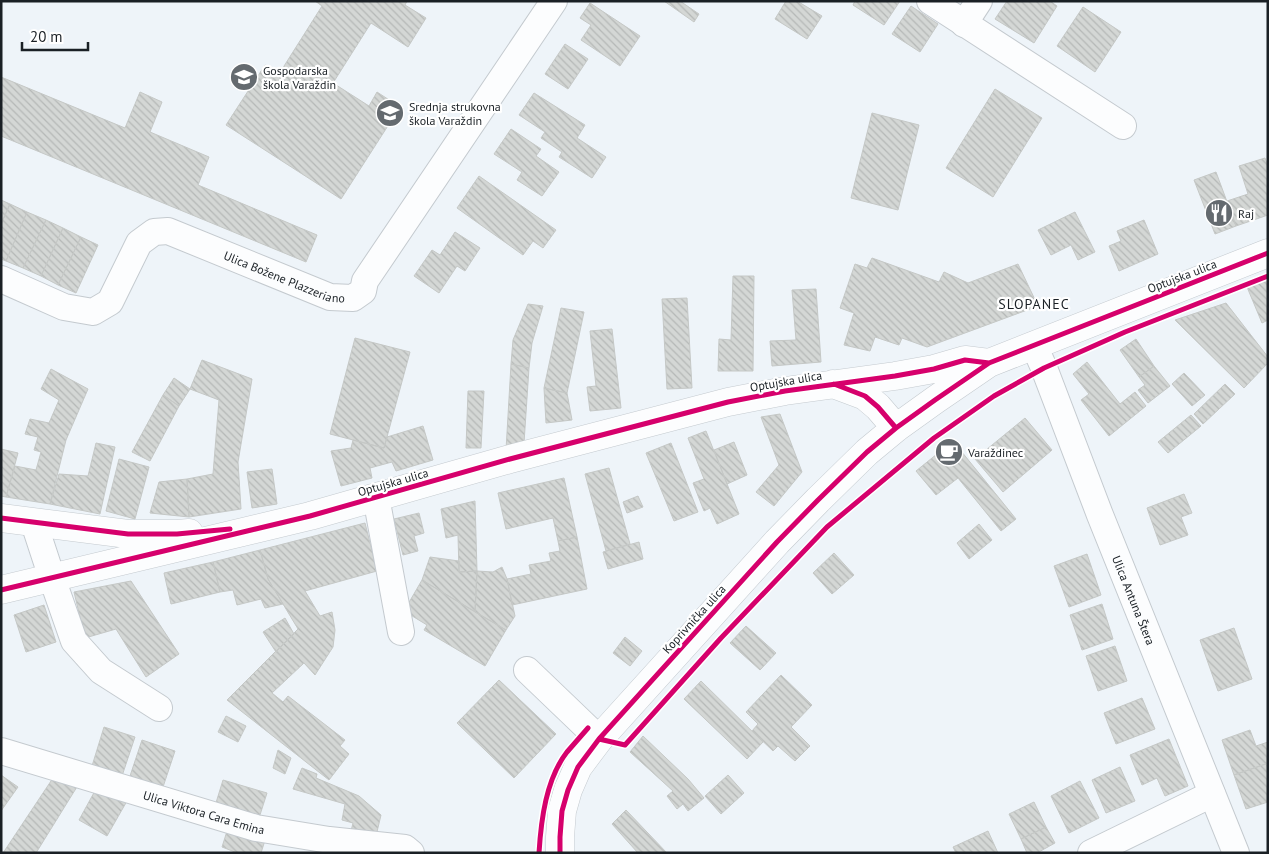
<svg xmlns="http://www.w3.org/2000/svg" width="1269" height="854" viewBox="0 0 1269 854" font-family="'PT Sans',sans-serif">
<defs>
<pattern id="building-back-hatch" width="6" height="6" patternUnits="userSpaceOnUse" patternTransform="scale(1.25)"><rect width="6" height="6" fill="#d4d7d5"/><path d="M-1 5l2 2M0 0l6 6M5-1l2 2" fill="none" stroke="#b5b8b7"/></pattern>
</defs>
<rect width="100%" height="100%" fill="#eef4f9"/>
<!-- building -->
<path fill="url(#building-back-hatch)" stroke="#c5c8c6" d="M315 1H407L405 5 426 18 408 47 371 23 333 83 369 106 377 92 400 107 341 199 226 125 265 65 279 74 322 6Z
M664 1H680L699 14 694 22Z
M786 1H797L822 16 807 39 775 19Z
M855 1H900L884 25 853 5Z
M1007 1H1050L1057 6 1034 43 995 19Z
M590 3 640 36 620 66 581 40 591 25 580 18Z
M911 6 938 24 920 52 892 34Z
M1083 7 1121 32 1095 72 1057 46Z
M565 44 588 59 568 89 545 74Z
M1 77 125 128 140 92 162 102 150 132 209 157 198 185 317 235 306 262 1 136Z
M995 89 1042 118 993 197 946 168Z
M534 93 585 125 577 138 606 157 592 178 559 157 562 152 541 138 545 132 519 115Z
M872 113 919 125 898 210 851 198Z
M511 129 541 149 536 156 559 172 542 196 517 180 522 172 494 154Z
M1265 158 1268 166V215L1236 226 1227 201 1248 194 1239 166Z
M1216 172 1236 226 1215 234 1194 180Z
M479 176 556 230 543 248 533 241 523 255 457 208Z
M1 200 10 204 1 224Z
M10 204 27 212 6 261 1 259V224Z
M27 212 46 220 23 268 6 261Z
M1075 212 1095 252 1078 260 1071 245 1051 255 1038 230Z
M46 220 63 228 41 276 23 268Z
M1144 220 1158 254 1119 271 1109 246 1121 241 1117 231Z
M63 228 81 237 58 285 41 276Z
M455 232 480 248 465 271 457 266 439 293 414 276 432 250 440 255Z
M81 237 98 245 76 293 58 285Z
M872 258 939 282 944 272 968 283 1018 264 1038 306 927 347 902 338 899 345 875 337 870 351 844 345 854 313 840 308 855 264 867 268Z
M733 276H754L753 371H718L719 339 731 340Z
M1268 279V320L1262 323 1247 287Z
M816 289 821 362 772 366 770 341 796 340 792 290Z
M687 298 692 388 667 389 662 299Z
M1226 303 1268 357V363L1244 388 1175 320Z
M528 304 543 306 532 343 529 368 511 364 513 340Z
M561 308 584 312 567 393 544 388Z
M612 329 621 408 590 411 587 387 596 386 590 331Z
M355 338 410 352 384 448 330 434Z
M1136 339 1154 366 1139 377 1120 350Z
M202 360 252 379 238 462 241 509 189 517 187 479 213 474 219 400 190 389Z
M1087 362 1120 404 1135 392 1146 406 1109 436 1081 400 1089 394 1073 374Z
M511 364 529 368 524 443 506 450Z
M1154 366 1170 386 1148 403 1138 390 1145 385 1139 377Z
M51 369 88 389 66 440 50 504 6 497 15 466 36 470 41 452 34 450 38 437 25 434 30 419 49 423 59 400 41 389Z
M1184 373 1205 395 1192 406 1172 384Z
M174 378 190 389 179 406 163 395Z
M1225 384 1235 394 1203 424 1194 414Z
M544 388 567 393 572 420 546 423Z
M468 391H484L481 448H466Z
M163 395 179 406 150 461 132 452Z
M780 414 802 472 774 506 756 492 779 465 761 417Z
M1191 415 1201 426 1168 453 1158 442Z
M1025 418 1052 450 1003 492 975 459Z
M423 426 433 460 396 471 392 462 370 468 372 478 341 486 331 451 351 448 353 440 384 448 387 437Z
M706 431 739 514 717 524 710 508 704 511 693 483 704 479 688 438Z
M953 441 1016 519 1001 531 958 478 936 495 916 471Z
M734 442 747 475 727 484 714 450Z
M96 443 115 447 100 514 50 504 59 474 88 476Z
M671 443 698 512 674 521 646 453Z
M1 449 18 453 6 497 1 496Z
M119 459 149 467 135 519 106 511Z
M609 468 630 544 606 551 585 474Z
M272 469 277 504 252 508 247 472Z
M564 478 577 537 558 541 553 518 506 529 498 493Z
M187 479 189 517 150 513 159 482Z
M1184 494 1192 513 1181 517 1188 535 1160 545 1147 508Z
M638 496 643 507 627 513 623 502Z
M475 501 477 571 459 572 458 535 446 538 441 509Z
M419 513 424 533 414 536 418 551 403 555 394 519Z
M365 523 377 571 305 591 320 616 332 612 335 630 333 647 315 675 304 663 272 693 283 702 288 696 345 740 340 746 349 754 329 780 227 700 298 629 268 579 260 550Z
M979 524 992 540 969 559 957 543Z
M577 537 587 589 512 605 507 579 531 574 529 565 551 561 549 553 560 551 558 541Z
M639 542 643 559 608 569 603 552Z
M260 550 268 579 283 604 265 608 261 599 237 605 233 590 220 592 213 562Z
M834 553 854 575 832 594 813 573Z
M1087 554 1101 595 1069 607 1054 566Z
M430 557 459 561V572L477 571 475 612 422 580Z
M213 562 220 592 171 604 164 573Z
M502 567 507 579 515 616 506 630 475 612 477 571 493 572Z
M422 580 506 630 485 666 424 630 427 625 404 611Z
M131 581 179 654 146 677 116 629 85 638 74 592Z
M1102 604 1113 639 1082 650 1070 615Z
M44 605 56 642 26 652 14 615Z
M285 618 294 634 276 652 263 632Z
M746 626 776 653 760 670 730 643Z
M1234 628 1252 679 1218 691 1200 640Z
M625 637 642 651 630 666 613 653Z
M1115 646 1127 681 1098 691 1086 656Z
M781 675 812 705 791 727 810 746 795 761 778 746 773 751 752 731 758 724 746 712Z
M499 680 556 734 514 778 457 723Z
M701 681 763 742 747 759 684 699Z
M1142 698 1155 729 1116 744 1104 713Z
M226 716 246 726 238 742 218 732Z
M104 727 135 737 122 776 92 766Z
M1250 730 1256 746 1268 742V763L1234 775 1222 740Z
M643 736 688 779 704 798 688 811 683 804 677 809 667 796 673 791 630 752Z
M1169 739 1188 786 1165 796 1157 778 1142 785 1130 755Z
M142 740 175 751 162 790 129 779Z
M278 750 291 758 285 774 273 768Z
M1266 764 1268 768V802L1246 809 1234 775Z
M1120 767 1135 801 1106 813 1092 780Z
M302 768 317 774 316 778 359 796 381 815 376 836 351 831 353 823 342 820 345 804 293 789Z
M1 775 18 787 1 811Z
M55 775 80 782 36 853H3Z
M728 775 744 793 721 814 705 796Z
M223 780 267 793 259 818 215 806Z
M1080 781 1099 818 1069 833 1051 796Z
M96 789 127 801 107 836 79 820Z
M1034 802 1046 827 1021 839 1009 814Z
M626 810 667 853H638L612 824Z
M1046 827 1055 843 1037 853H1027L1021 839Z
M228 828 266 837 261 853H234L235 852 222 847Z
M988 831 998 853H956L953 847Z"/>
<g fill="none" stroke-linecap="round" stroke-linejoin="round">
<defs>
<g id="minor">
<path d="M930 1 1123 126"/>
<path d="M964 24 979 1"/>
<path id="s1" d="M1 279 64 307 93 312 110 302 139 243 154 232 168 231 330 297 353 298 363 291 365 281 554 1"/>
<path id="s2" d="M1034 345 1044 368 1100 515 1236 853"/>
<path d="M376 497 401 632"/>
<path d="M34 523 52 578 74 641 101 671 159 708"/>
<path d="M527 670 599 739"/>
<path id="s3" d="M1 751 256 828 329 840 405 848 411 853"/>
<path d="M1091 853 1212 794"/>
</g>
<path id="major" d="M833 384 865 396 878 407 896 428
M1 518 128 534H177L189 533
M1 590 310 516 510 459 728 402 785 391 895 376 934 369 965 360 989 363
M560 853V837L562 811 568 790 578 767 599 739 777 542 818 500 867 452 896 428 935 400 989 363 1268 253"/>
</defs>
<!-- minor casing -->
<use href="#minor" stroke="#c4cacf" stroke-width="28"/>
<!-- major casing -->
<use href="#major" stroke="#c4cacf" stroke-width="29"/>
<!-- minor -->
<use href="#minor" stroke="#fcfdfe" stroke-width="26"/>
<!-- major -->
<use href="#major" stroke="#fcfdfe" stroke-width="28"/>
<defs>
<path id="cycleway" d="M834 384 865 396 878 407 896 428
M1 518 128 534H177L230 529
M1 590 310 516 510 459 728 402 785 391 895 376 934 369 965 360 989 363
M599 739 625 745 721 638 827 527 934 438 994 396 1044 368 1125 332 1268 276
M539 853C541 820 546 779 567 752 574 744 581 736 588 728
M560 853V837L562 811 568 790 578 767 599 739 777 542 818 500 867 452 896 428 935 400 989 363 1268 253"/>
</defs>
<!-- cycleway casing -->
<use href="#cycleway" stroke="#fff" stroke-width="8"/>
<!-- cycleway -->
<use href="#cycleway" stroke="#d6006c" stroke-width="5"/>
</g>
<!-- icons -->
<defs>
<symbol id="school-disc" viewBox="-11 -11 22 22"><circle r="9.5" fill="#646a6f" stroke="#fff"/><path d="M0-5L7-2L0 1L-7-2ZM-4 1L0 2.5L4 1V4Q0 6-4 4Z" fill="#fff"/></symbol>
<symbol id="restaurant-disc" viewBox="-11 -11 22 22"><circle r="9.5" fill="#646a6f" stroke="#fff"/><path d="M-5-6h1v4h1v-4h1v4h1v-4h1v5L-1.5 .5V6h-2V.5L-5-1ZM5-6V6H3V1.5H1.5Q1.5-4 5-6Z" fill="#fff"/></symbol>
<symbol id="cafe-disc" viewBox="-11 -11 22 22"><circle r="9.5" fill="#646a6f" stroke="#fff"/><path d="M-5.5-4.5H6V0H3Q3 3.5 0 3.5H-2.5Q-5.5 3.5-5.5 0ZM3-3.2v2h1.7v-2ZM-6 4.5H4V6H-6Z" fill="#fff"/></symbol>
</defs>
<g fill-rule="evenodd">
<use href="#school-disc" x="228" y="61" width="32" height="32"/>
<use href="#school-disc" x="374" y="97" width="32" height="32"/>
<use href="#restaurant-disc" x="1203" y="197" width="32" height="32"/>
<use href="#cafe-disc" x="933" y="436" width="32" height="32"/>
</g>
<g text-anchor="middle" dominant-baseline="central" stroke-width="4.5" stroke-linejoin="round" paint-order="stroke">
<!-- poi labels -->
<g font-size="12" fill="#1a2025" stroke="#fff" text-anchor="start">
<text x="263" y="70">Gospodarska<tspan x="263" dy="14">škola Varaždin</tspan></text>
<text x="409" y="106">Srednja strukovna<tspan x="409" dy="14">škola Varaždin</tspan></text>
<text x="1238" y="213">Raj</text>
<text x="968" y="452">Varaždinec</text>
</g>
<!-- street labels -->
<g font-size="12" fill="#1a2025" stroke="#fff">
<text stroke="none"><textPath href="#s1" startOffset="342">Ulica Božene Plazzeriano</textPath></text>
<text transform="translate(1182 276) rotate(-21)">Optujska ulica</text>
<text transform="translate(786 381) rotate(-10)">Optujska ulica</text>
<text transform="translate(393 482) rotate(-16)">Optujska ulica</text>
<text stroke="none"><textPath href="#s2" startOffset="274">Ulica Antuna Štera</textPath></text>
<text transform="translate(694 619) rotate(-48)">Koprivnička ulica</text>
<text stroke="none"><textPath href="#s3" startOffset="212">Ulica Viktora Cara Emina</textPath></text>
</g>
<!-- neighbourhood labels -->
<g font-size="14" letter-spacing="1" fill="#1a2025" stroke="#fff">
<text x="1034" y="304">SLOPANEC</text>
</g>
</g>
<!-- border -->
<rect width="1269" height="854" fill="none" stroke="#1a2025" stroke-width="5"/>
<!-- scale -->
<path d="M22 42v8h66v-8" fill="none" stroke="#1a2025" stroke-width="2.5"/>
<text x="30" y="42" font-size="15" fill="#1a2025" stroke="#ffffff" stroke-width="4" paint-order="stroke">20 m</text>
</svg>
